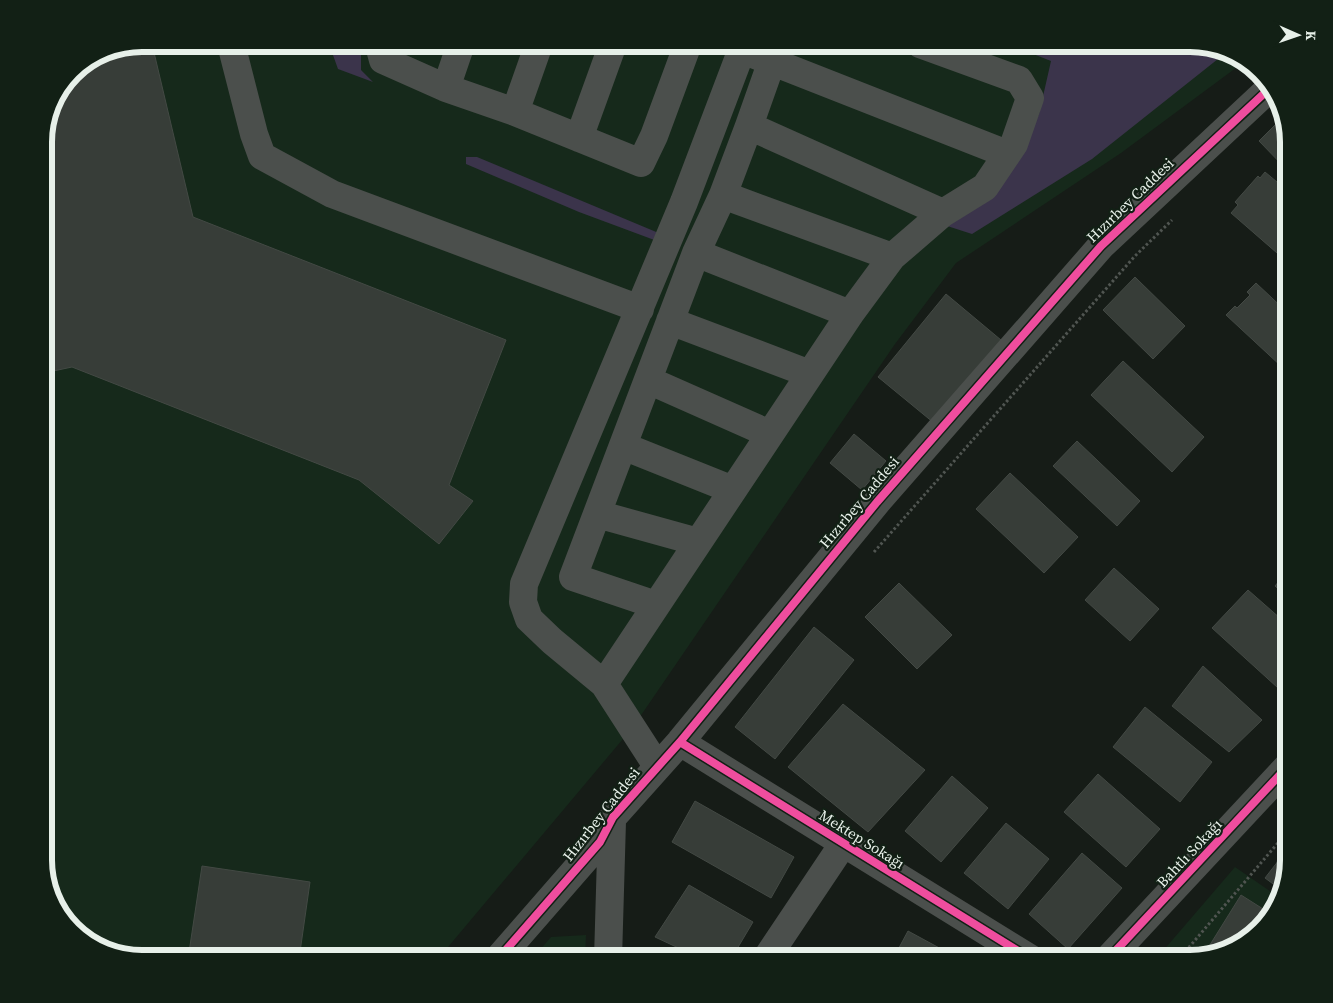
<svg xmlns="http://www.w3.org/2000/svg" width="1333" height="1003" viewBox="0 0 1333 1003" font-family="'Source Serif 4',serif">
<rect width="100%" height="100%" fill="#161c17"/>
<!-- built -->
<path fill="#16291b" d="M142 44H1191L1244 62 1121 153 956 263 895 344 633 727 438 959H142L82 939 54 905 44 867V136L54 98 77 68 105 51Z
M1235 867 1277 896 1269 921 1234 949 1191 959H1156Z
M586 935 585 959H532L551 937Z"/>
<!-- green -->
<path fill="#3b344b" d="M329 44H352L361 53V70L373 82 338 69Z
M1008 44H1191L1223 55 1092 159 972 234 941 224 1022 151 1039 114 1051 61Z
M466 157H477L661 234 657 241 579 212 466 164Z"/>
<!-- building -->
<path fill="#373d38" stroke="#434944" d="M142 44H152L193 217 506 340 449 485 473 501 439 544 359 480 72 367 44 373V136L54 98 77 68 103 52Z
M1283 117 1289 142V172L1259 141Z
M1265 172 1289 192V243L1287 241 1277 253 1231 213 1238 205 1235 202 1258 176 1260 178Z
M1135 277 1185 326 1153 359 1103 310Z
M1256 283 1289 314V359L1282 367 1226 315 1235 306 1237 308 1250 295 1247 292Z
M946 294 1001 340 934 423 878 377Z
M1123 361 1204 437 1172 472 1091 395Z
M854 434 886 461 862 490 830 463Z
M1077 441 1140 501 1117 526 1053 466Z
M1010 473 1078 537 1044 573 976 509Z
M1114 568 1159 609 1130 641 1085 600Z
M1289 569V598L1275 586Z
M899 583 952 635 917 669 865 617Z
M1248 590 1289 626V698L1212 628Z
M814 627 854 660 775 759 735 727Z
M1203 666 1262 720 1229 752 1172 706Z
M843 704 925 770 868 832 788 767Z
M1145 707 1212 762 1180 802 1113 747Z
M1098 774 1160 829 1126 867 1064 812Z
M952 776 988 808 941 862 905 831Z
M695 801 794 857 771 898 672 842Z
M1006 823 1049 859 1008 909 964 873Z
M1289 847V861L1280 889 1265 878Z
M1082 853 1122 888 1068 949 1029 914Z
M202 866 310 882 299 959H188Z
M689 885 753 922 731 959H702L655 937Z
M1241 895 1271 914 1269 921 1234 949 1203 956Z
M908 931 956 957 955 959H893Z"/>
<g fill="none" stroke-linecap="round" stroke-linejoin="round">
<!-- path -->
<path stroke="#505551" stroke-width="3" stroke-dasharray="2.5 2.5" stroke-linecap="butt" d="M874 552 1135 256 1172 220
M1179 959 1289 830"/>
<!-- minor -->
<path stroke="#4b4f4c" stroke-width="28" d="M231 44 254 134 262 156 332 194 640 309
M381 44 380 49 383 60 446 88 515 112 641 163 654 136 688 44
M755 55 1007 154
M446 88 461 44
M515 112 539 44
M749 126 943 213
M579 138 613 44
M723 195 892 257
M696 253 850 314
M670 321 810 374
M648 380 770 434
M623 446 733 490
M597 514 698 542
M656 605 573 577 696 253 723 195 749 126 778 44
M604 684 850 314 892 257 943 213 985 187 1014 144 1030 98 1019 80 920 44
M680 742 1031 959
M657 766 604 684 552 641 529 619 523 602 524 584 684 202 744 44
M498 959 600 842 613 817 680 742 877 502 1101 246 1270 88
M608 959 612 821
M766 959 843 844
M1108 959 1289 765"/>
<defs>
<path id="cycleway" d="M680 742 1031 959
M498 959 600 842 613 817 680 742 877 502 1101 246 1270 88
M1108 959 1289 765"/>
</defs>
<!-- cycleway casing -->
<use href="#cycleway" stroke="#122015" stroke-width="11"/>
<!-- cycleway -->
<use href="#cycleway" stroke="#ef4d9e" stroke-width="8"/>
</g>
<g text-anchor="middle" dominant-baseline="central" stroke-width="4.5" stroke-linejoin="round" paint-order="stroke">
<!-- street labels -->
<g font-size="15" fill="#e7f0e9" stroke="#122015">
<text transform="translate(1130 200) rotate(-44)">Hızırbey Caddesi</text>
<text transform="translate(859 502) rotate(-50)">Hızırbey Caddesi</text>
<text transform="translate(601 814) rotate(-52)">Hızırbey Caddesi</text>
<text transform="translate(862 839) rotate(32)">Mektep Sokağı</text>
<text transform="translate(1189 853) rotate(-47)">Bahtlı Sokağı</text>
</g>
</g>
<!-- crop -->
<path d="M0 0H1333V1003H0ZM142 52H1190A90 90 0 0 1 1280 142V860A90 90 0 0 1 1190 950H142A90 90 0 0 1 52 860V142A90 90 0 0 1 142 52Z" fill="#122015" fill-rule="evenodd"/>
<path fill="none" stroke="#e7f0e9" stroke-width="6" d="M142 52H1190A90 90 0 0 1 1280 142V860A90 90 0 0 1 1190 950H142A90 90 0 0 1 52 860V142A90 90 0 0 1 142 52Z"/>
<!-- north arrow -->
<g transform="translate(1298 35) rotate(92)" stroke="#122015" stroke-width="4" paint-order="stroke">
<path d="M0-4L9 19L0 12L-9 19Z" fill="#e7f0e9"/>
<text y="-8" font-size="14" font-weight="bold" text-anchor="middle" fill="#e7f0e9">K</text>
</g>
</svg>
